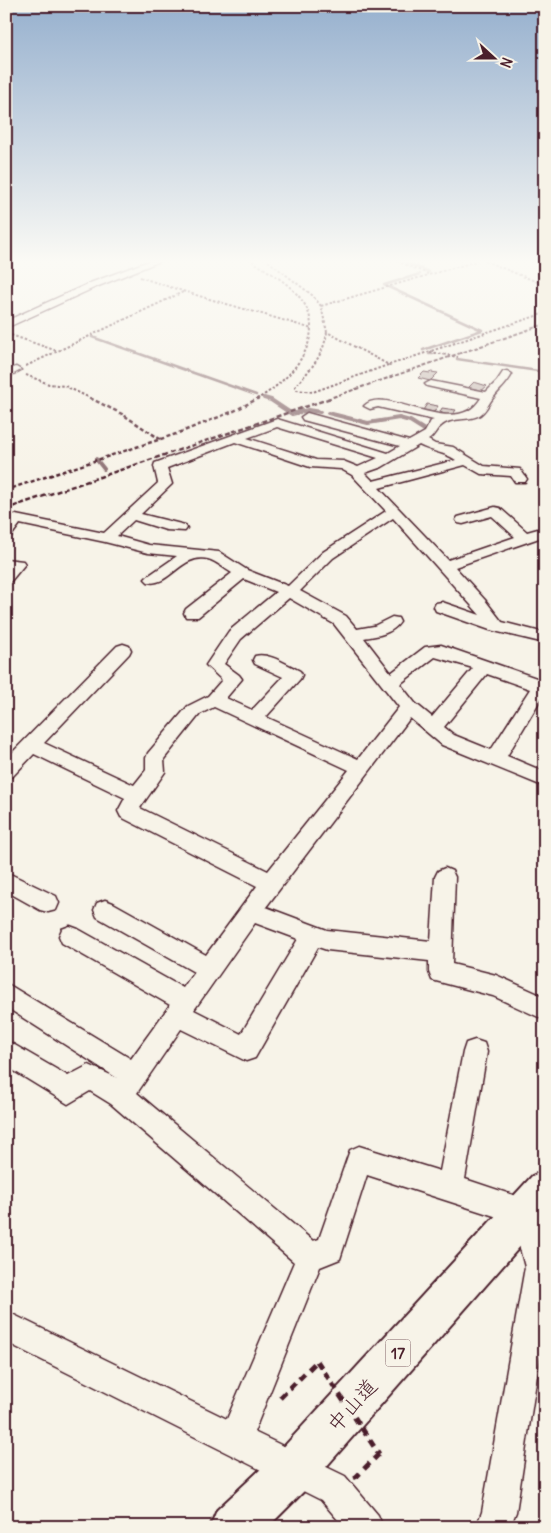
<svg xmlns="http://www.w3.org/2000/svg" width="551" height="1533" viewBox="0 0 551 1533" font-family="Delius,'Klee One',sans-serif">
<rect width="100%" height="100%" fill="#f7f3e8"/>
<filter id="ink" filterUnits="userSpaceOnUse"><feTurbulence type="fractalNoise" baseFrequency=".02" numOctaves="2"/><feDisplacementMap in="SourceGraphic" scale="10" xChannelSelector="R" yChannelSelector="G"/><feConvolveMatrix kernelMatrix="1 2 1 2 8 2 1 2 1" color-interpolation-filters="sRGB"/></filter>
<g filter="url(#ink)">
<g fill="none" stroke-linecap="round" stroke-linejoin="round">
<!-- stream-far1 -->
<path stroke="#8e7275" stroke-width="2.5" d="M403 261 429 272
M420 274 384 285 482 330 423 350
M92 337 256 395
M429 354H433
M457 359 545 372
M264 398 267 399"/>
<!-- stream -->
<path stroke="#8e7275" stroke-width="4" d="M264 398 271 400 292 414 308 410 320 412
M328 413 368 423 399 418 410 421 426 431
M96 459 104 469"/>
</g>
<!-- building -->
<path fill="#ccbfb9" stroke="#4a1f2b" d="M424 372 430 373 431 372 438 373 430 381 418 378Z
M474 382 487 386 480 392 467 389Z
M427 404 438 406 434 412 423 410Z
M442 408 456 410 453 414H450L449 416 440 412Z"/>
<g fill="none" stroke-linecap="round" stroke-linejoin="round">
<defs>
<path id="minor" d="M149 261H160L96 287 6 328V321L90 283Z
M16 367 21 370 6 378V371Z
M507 371 512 374C507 384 500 389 493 398 488 404 486 412 478 416 467 421 450 417 441 426 435 430 435 436 428 440L435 444 453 447 484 466 520 469 527 479 525 482H515L511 476 481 474 465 465 379 488 448 560 515 537 492 516 463 524 458 523 456 520 458 517 495 507 500 508 527 532 545 527V536L455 567 485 600 502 622 545 633V643L490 630 436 611 434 607 436 603 442 602 480 615 393 518 333 558 300 591 346 616 357 629 374 626 392 617 398 618 400 622C392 634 377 636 364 638L391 673 425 647 441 645 545 681V692L507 756 545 772V787L442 745 410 718 266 907 327 930 431 941 435 877 438 871 445 868 452 871 455 877 452 964 496 975 545 997V1020L493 996 432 980 429 972V961L327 950 318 947 255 1058 246 1061 181 1029 137 1093 313 1241 319 1239 350 1150 359 1146 440 1171 463 1052 466 1043 475 1040 484 1043 487 1052 465 1179 534 1202 545 1237V1323L516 1512 510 1527H476L482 1512 525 1267 513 1222 367 1175 340 1259 320 1267 254 1432 345 1476 378 1515 383 1527H344L321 1500 6 1342V1311L227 1419 294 1262 111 1104 90 1091 68 1104 6 1066V1040L68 1076 89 1065 117 1078 6 1007V983L131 1059 170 1005 62 943 59 936 62 929 70 926 78 929 183 988 194 972 97 917 94 910 97 903 105 900 113 903 206 955 257 886 121 817 118 811 125 798 34 754 13 776 6 778V759L117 646 123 644 129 646 131 650 129 654 44 743 134 785 146 770V758L148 753 188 706 208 696 222 680 206 665 229 631 276 592 244 579 198 617H186L184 613 186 609 232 573C225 569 216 561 208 559 181 553 168 588 148 582L145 579 148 576 177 556 148 553 105 542 20 524 11 536 6 537 8 522 6 513 104 533 158 483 154 466 155 463 277 419 388 453 400 446 303 420 301 417 307 413 409 441 425 432 431 421 434 420 378 407 370 409 364 406C385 383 455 442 481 398L427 386 425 384 431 381 486 392 497 381 503 372ZM277 427 378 458 358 467 343 461 316 460 247 438ZM235 442 310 467 341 469 352 475 386 511 323 552 288 586 247 570 219 552 149 545 117 536 134 520 166 530 185 531 187 528 185 525 141 514 172 484 167 468ZM419 445C432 452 444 452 456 460L373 481 365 473 382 467ZM289 598 334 624 399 707 358 759 266 717 300 679 302 675 300 671C287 665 269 652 255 656L253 660 255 664 283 677 252 710 226 698 242 679 239 675 224 664 241 639ZM435 657 473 668 432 717 415 703 400 684ZM487 674 530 689 491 750 454 735 444 727ZM214 707 349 770 268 871 140 808 165 772 164 759 200 714ZM255 923 298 939 241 1034 194 1010Z
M6 559 23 561 25 564 11 581 6 583Z
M6 872 56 896 59 903 56 910 48 912 40 910 6 891Z"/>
<path id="highway" d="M545 1170V1218L311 1484 268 1527H210L217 1510 279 1452 532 1176Z"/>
</defs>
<!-- minor casing -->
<use href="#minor" stroke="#4a1f2b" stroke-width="3"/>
<!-- highway casing -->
<use href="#highway" stroke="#4a1f2b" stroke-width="4"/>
<!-- path-far2 -->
<path stroke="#4a1f2b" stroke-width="2" stroke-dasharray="2.5 2" stroke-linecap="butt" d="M252 261C269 272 288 282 301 299 330 337 290 381 257 399
M268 261 312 295 321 306 327 332 389 365 545 313
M397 261 428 274
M485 261 545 285
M140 277C197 297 255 311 312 329
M321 306 477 261
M327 332C324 354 312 368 297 384L295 387 297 390 313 392 388 365
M11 335 57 351
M430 352 458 357
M26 366 183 292
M26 375 49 384 65 386 92 399"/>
<!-- path-far1 -->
<path stroke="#4a1f2b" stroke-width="2.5" stroke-dasharray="4 2.5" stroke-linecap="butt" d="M90 398 122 414 160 439
M6 490 176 434 234 411 259 398"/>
<!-- path -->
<path stroke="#4a1f2b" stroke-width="5" stroke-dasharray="8 5.5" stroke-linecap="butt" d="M280 1398 317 1361
M357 1479 356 1477 379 1454"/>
<!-- minor -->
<use href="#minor" fill="#f7f3e8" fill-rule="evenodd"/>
<!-- highway -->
<use href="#highway" fill="#f7f3e8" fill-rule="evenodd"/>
<!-- rail-far1 -->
<path stroke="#4a1f2b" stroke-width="2" stroke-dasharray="4 2" stroke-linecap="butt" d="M327 399 545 324"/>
<!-- rail -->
<path stroke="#4a1f2b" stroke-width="2.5" stroke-dasharray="5 2.5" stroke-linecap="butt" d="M6 509 331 398"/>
<!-- path-bridge -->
<path stroke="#4a1f2b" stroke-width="5" stroke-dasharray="8 5.5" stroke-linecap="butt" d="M317 1361 379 1454"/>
</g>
</g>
<!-- sky -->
<linearGradient id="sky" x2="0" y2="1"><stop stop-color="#96b0ce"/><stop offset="0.55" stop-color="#fbfaf5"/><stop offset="1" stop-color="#fbfaf5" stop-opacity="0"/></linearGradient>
<rect width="551" height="475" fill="url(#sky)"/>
<g text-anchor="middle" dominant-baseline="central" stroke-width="5" stroke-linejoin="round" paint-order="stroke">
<!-- shield labels -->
<rect fill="#f7f3e8" stroke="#7e5f64" stroke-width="1" x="385.5" y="1339.5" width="25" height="27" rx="4"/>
<g font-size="16" font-weight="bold" fill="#4a1f2b">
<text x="398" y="1353">17</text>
</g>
<!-- near-street labels -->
<g font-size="21" fill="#4a1f2b" stroke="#f7f3e8">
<text transform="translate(352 1405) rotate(-48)">中山道</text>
</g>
</g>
<!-- margin -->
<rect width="551" height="1533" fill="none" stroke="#f7f3e8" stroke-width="25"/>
<rect x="12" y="12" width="526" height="1508" fill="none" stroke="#4a1f2b" stroke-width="2" filter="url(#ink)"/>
<!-- north arrow -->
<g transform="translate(494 58) rotate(111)" stroke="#f7f3e8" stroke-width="4" paint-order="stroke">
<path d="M0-4L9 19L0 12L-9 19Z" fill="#4a1f2b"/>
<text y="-8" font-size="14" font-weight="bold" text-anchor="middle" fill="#4a1f2b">N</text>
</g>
</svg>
